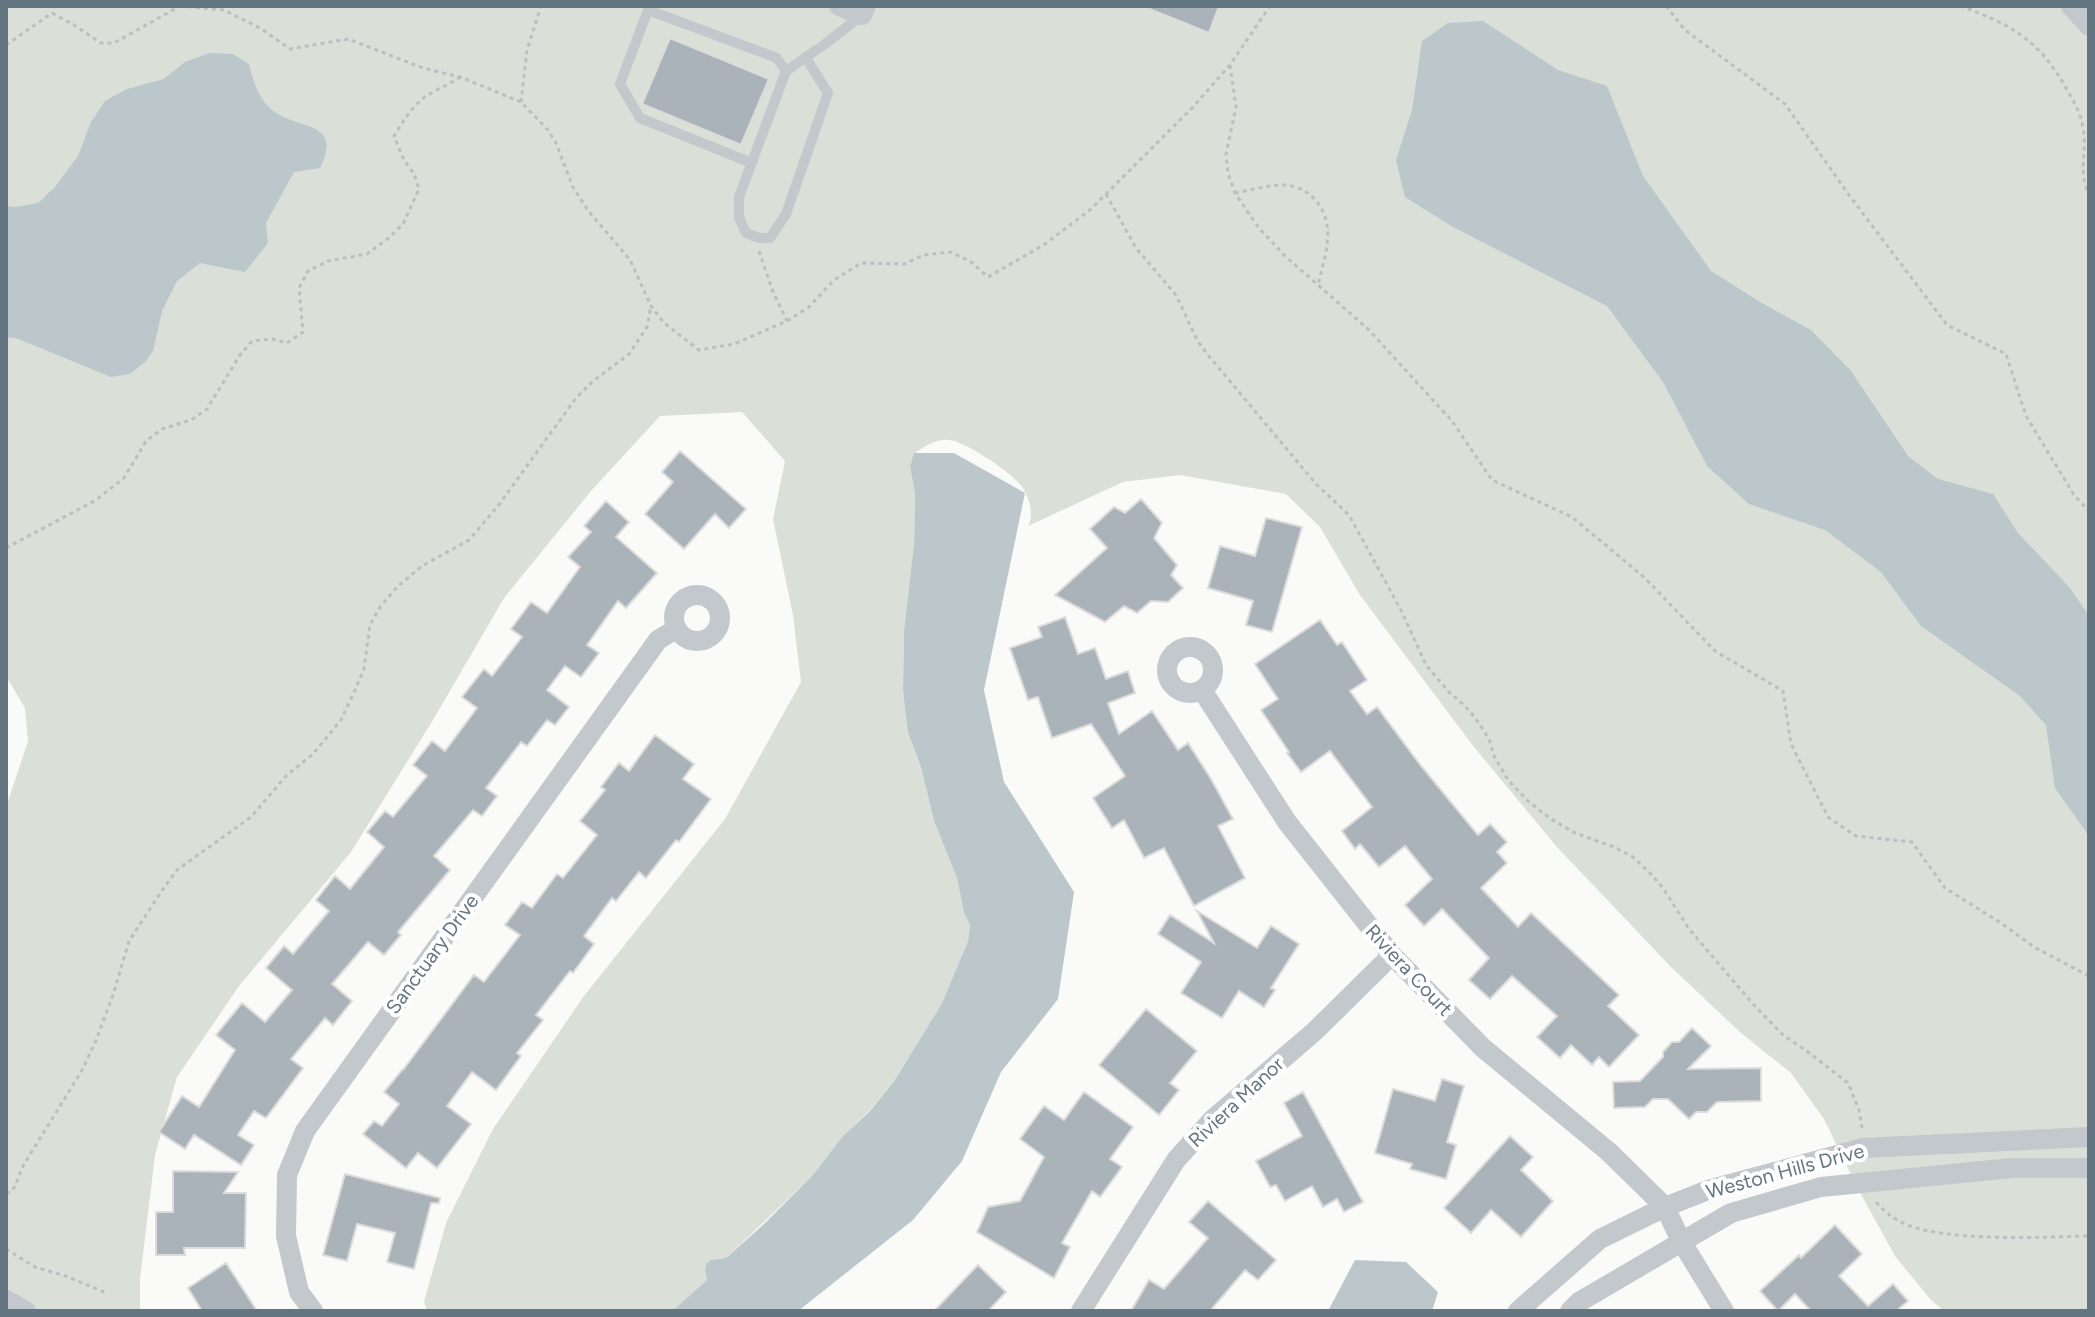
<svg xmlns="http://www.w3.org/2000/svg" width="2095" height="1317" viewBox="0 0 2095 1317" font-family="Figtree,sans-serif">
<rect width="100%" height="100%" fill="#fafaf8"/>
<!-- green -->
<path fill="#dadfd7" d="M6 6H2089V1311H1944L1931 1300 1895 1256 1857 1187 1824 1119 1791 1073 1741 1033 1671 967 1557 847 1474 747 1360 595 1320 527 1286 494 1180 475 1123 482 1028 526C1034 514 1030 501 1024 490 1015 474 968 443 950 440 937 438 925 446 915 453L910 467 915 493 914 543 904 631 903 689 908 734 921 767 934 821 957 878 964 913 970 925 968 941 942 1003 895 1080 870 1110 843 1136 812 1176 726 1258 711 1260 705 1269 707 1280 672 1311H427L424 1302 446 1223 493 1129 584 996 725 819 801 682 793 615 773 519 785 461 742 412 660 416 591 491 504 598 433 720 351 852 239 986 177 1077 155 1155 140 1279V1311H6V807L28 741 25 708 6 676Z"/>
<!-- water -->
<path fill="#bbc7cb" d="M1483 21 1558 70 1607 86 1643 176 1711 271 1760 302 1811 330 1851 371 1908 456 1938 479 1993 494 2018 533 2070 588 2089 616V836L2055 788 2046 725 2020 696 1921 626 1881 572 1825 530 1749 504 1707 466 1663 382 1607 306 1453 227 1405 197 1396 160 1412 110 1422 41 1448 23Z
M209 53 233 54 249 64C253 81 258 97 271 109 296 131 344 119 320 168L294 172 266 223 268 243 245 272 200 263 177 281 162 311 153 351 146 361 130 374 111 377 16 338 6 337V206L15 207 38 203 55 187 78 156 91 122 105 101 127 89 164 79 185 62Z
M914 453H954L1025 493 984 690 1004 782 1074 892 1058 999 1001 1072 962 1161 913 1220 798 1311H672L707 1280 705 1269 707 1263 711 1260 726 1258 765 1223 812 1176 843 1136 870 1111 895 1080 942 1003 968 941 970 925 964 913 957 878 934 821 921 767 908 733 905 709 903 689 904 631 914 543 915 493 910 467Z
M1355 1260 1406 1262 1438 1292 1432 1311H1328Z"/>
<!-- building -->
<path fill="#aab3b9" stroke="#dcdcda" stroke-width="2" d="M1142 6H1219L1209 33Z
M670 38 769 79 741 145 642 104Z
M680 451 746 509 729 528 715 514 684 549 645 514 673 482 662 472Z
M1141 499 1162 523 1154 538 1177 565 1171 575 1183 588 1168 602 1151 601 1137 613 1124 606 1105 622 1055 595 1107 548 1090 529 1114 507 1125 513Z
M606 501 629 522 616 537 657 573 626 608 618 601 587 645 599 653 581 677 565 666 547 690 569 707 555 725 547 720 527 746 521 742 486 788 497 796 482 816 473 810 434 856 450 870 398 932 401 935 384 955 368 942 332 984 352 1001 333 1025 325 1018 291 1059 303 1068 266 1118 254 1111 238 1135 254 1145 241 1165 194 1135 185 1149 159 1132 182 1096 199 1107 235 1050 216 1035 242 1003 265 1022 292 990 266 968 284 946 293 954 329 911 316 900 335 876 350 889 384 847 367 832 385 811 393 817 427 776 413 765 432 741 445 751 477 708 462 697 484 669 492 676 522 637 511 629 531 602 547 613 580 567 568 557 591 532 584 526Z
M1266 518 1302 527 1272 632 1246 625 1253 601 1208 588 1220 546 1255 556Z
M1065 617 1078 654 1095 648 1106 679 1128 671 1135 693 1108 703 1119 734 1152 711 1178 750 1188 743 1211 779 1233 819 1218 826 1245 878 1194 906 1164 848 1144 858 1124 820 1112 828 1093 798 1125 776 1091 724 1052 738 1038 697 1028 700 1010 648 1042 637 1038 627Z
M1320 620 1337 645 1342 642 1367 680 1350 691 1367 714 1377 707 1421 766 1478 835 1490 824 1507 842 1497 852 1507 863 1481 888 1518 927 1531 913 1619 995 1608 1006 1639 1035 1609 1067 1599 1057 1592 1065 1571 1045 1560 1058 1537 1037 1557 1016 1512 976 1490 999 1469 980 1489 958 1442 909 1424 926 1405 905 1432 879 1405 846 1379 867 1360 844 1355 849 1342 831 1372 807 1330 751 1301 772 1287 753 1289 752 1261 710 1278 699 1255 664Z
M655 735 694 764 683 779 711 799 679 842 676 840 646 878 639 872 616 901 612 898 584 936 594 944 573 973 570 971 536 1015 543 1020 517 1053 521 1056 496 1090 472 1072 447 1106 471 1124 437 1168 418 1153 406 1168 363 1134 374 1121 382 1126 399 1104 384 1092 402 1070H403L474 975 484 982 520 935 505 925 522 902 532 908 557 874 563 878 597 835 580 821 605 790 601 787 619 763 629 771Z
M1197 911 1257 948 1271 926 1299 944 1271 988 1275 990 1264 1007 1239 991 1222 1018 1181 993 1201 962 1158 934 1170 915 1214 943Z
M1146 1009 1197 1051 1170 1083 1179 1090 1159 1115 1099 1065Z
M1692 1028 1711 1046 1688 1069 1761 1068V1101L1717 1102 1707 1112H1696L1689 1119 1668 1099H1653L1645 1107 1614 1108 1613 1082 1640 1081 1663 1057V1052L1672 1042H1679Z
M1442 1079 1464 1086 1447 1142 1456 1145 1446 1179 1410 1169 1412 1164 1375 1153 1393 1089 1435 1101Z
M1084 1092 1133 1127 1110 1159 1122 1167 1100 1197 1092 1191 1062 1243 1070 1247 1054 1278 977 1232 988 1207 1020 1201 1044 1157 1020 1139 1044 1106 1064 1120Z
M1303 1092 1363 1202 1344 1212 1337 1199 1323 1207 1312 1186 1285 1201 1276 1185 1270 1187 1256 1161 1302 1136 1284 1103Z
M1510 1136 1533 1157 1521 1170 1553 1201 1521 1237 1491 1210 1471 1233 1444 1208Z
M173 1171 238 1172 224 1193H246L245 1248H184L185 1255H156V1212H173Z
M345 1174 440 1198 439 1203H431L414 1269 387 1262 395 1233 357 1224 347 1261 323 1255Z
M1208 1201 1276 1260 1258 1280 1245 1270 1210 1311H1131L1149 1280 1164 1289 1208 1238 1189 1222Z
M1835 1225 1862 1254 1839 1276 1868 1306 1893 1284 1908 1301 1896 1311H1811L1795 1294 1778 1311 1760 1291 1799 1255 1801 1258Z
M226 1263 257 1311H202L188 1288Z
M978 1265 1006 1292 988 1311H934Z"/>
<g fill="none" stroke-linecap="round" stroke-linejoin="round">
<!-- path -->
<path stroke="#bbbfc2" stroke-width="3" stroke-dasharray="4 4" stroke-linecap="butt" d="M180 6 224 10 260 28 290 49 348 39 423 68 460 77 521 102 548 130 556 143 573 187 587 209 630 260 651 306 664 323 699 350 734 344 787 321 809 307 834 280 861 263 904 264 924 255 950 252 970 261 988 277 1045 244 1091 209 1193 107 1230 65 1270 6
M1666 6 1685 30 1785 104 1849 195 1947 325 2006 354 2026 416 2074 495 2089 511
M1960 6C2011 24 2039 40 2066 88 2073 100 2081 113 2083 128 2088 152 2077 169 2089 195
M6 45 52 13 74 25 101 43H114L180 6
M1230 65 1236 107 1226 154 1228 173 1235 193 1258 227 1285 256 1368 329 1452 421 1492 480 1572 517 1645 578 1715 651 1783 691 1791 744 1828 817 1856 836 1912 842 1945 888 2001 923 2034 947 2087 975 2089 978
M521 102 527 50 541 6
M1235 193C1251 190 1268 185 1285 185 1298 186 1308 191 1317 202 1337 227 1324 258 1318 286
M1106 194 1136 248 1176 295 1197 340 1208 355 1316 484 1349 515 1402 612 1426 665 1449 692 1465 706 1476 719 1489 739 1494 756 1508 780 1529 802 1551 819 1575 833 1614 847 1633 857 1648 871 1663 888 1689 929 1753 1004 1783 1035 1804 1049 1848 1083 1859 1110 1862 1128
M759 251 773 292 787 321
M6 548 96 500 124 478 146 441 162 429 191 420 207 409 240 355 252 341 272 339 287 343 303 332 299 288 308 271 328 261 367 254 390 237 403 224 419 189 414 174 404 160 394 136C402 123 410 110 421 100 430 92 449 85 460 77
M6 1194 14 1188 23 1166 81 1072 95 1043 113 995 129 941 163 889 177 870 251 817 286 776 313 754 341 720 355 690 364 669 370 625 380 607 397 587 422 566 469 540 498 506 576 398 592 382 629 354 647 327 651 306
M1876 1202C1883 1210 1890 1216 1899 1221 1939 1243 2042 1237 2089 1236
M6 1249 35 1267 66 1276 104 1292"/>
<!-- lane -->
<path stroke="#c3c8cc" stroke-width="10" d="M806 58 828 93 786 214 770 238H759L746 233 739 217V197L786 71 825 44 862 15
M752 163 640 118 620 84 648 10 777 58 786 71"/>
<!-- street -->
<path stroke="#c3c8cc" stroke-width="20" d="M839 6 862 15 866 6
M2071 6 2089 26
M674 618a23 23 0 1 1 46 0a23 23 0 1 1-46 0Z
M1167 670a23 23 0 1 1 46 0a23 23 0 1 1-46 0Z
M1202 690 1287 822 1392 955 1483 1048 1609 1152 1665 1207 1681 1241 1724 1311
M6 1300 26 1311
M313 1311 299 1292 286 1236 287 1175 305 1131 658 640 676 629
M1081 1311 1176 1160 1213 1119 1315 1031 1392 955
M1518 1311 1600 1239 1665 1207 1708 1190 1863 1148 2089 1137
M1570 1311 1579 1302 1731 1213 1821 1187 2012 1168H2089"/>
</g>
<g text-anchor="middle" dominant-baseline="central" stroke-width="8" stroke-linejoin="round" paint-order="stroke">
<!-- street labels -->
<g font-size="20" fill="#657683" stroke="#fff">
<text transform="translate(432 954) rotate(-54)">Sanctuary Drive</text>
<text transform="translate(1409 970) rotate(47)">Riviera Court</text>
<text transform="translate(1236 1102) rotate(-43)">Riviera Manor</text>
<text transform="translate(1785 1171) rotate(-15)">Weston Hills Drive</text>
</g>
</g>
<!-- border -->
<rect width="2095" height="1317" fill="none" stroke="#657683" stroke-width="16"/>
</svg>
